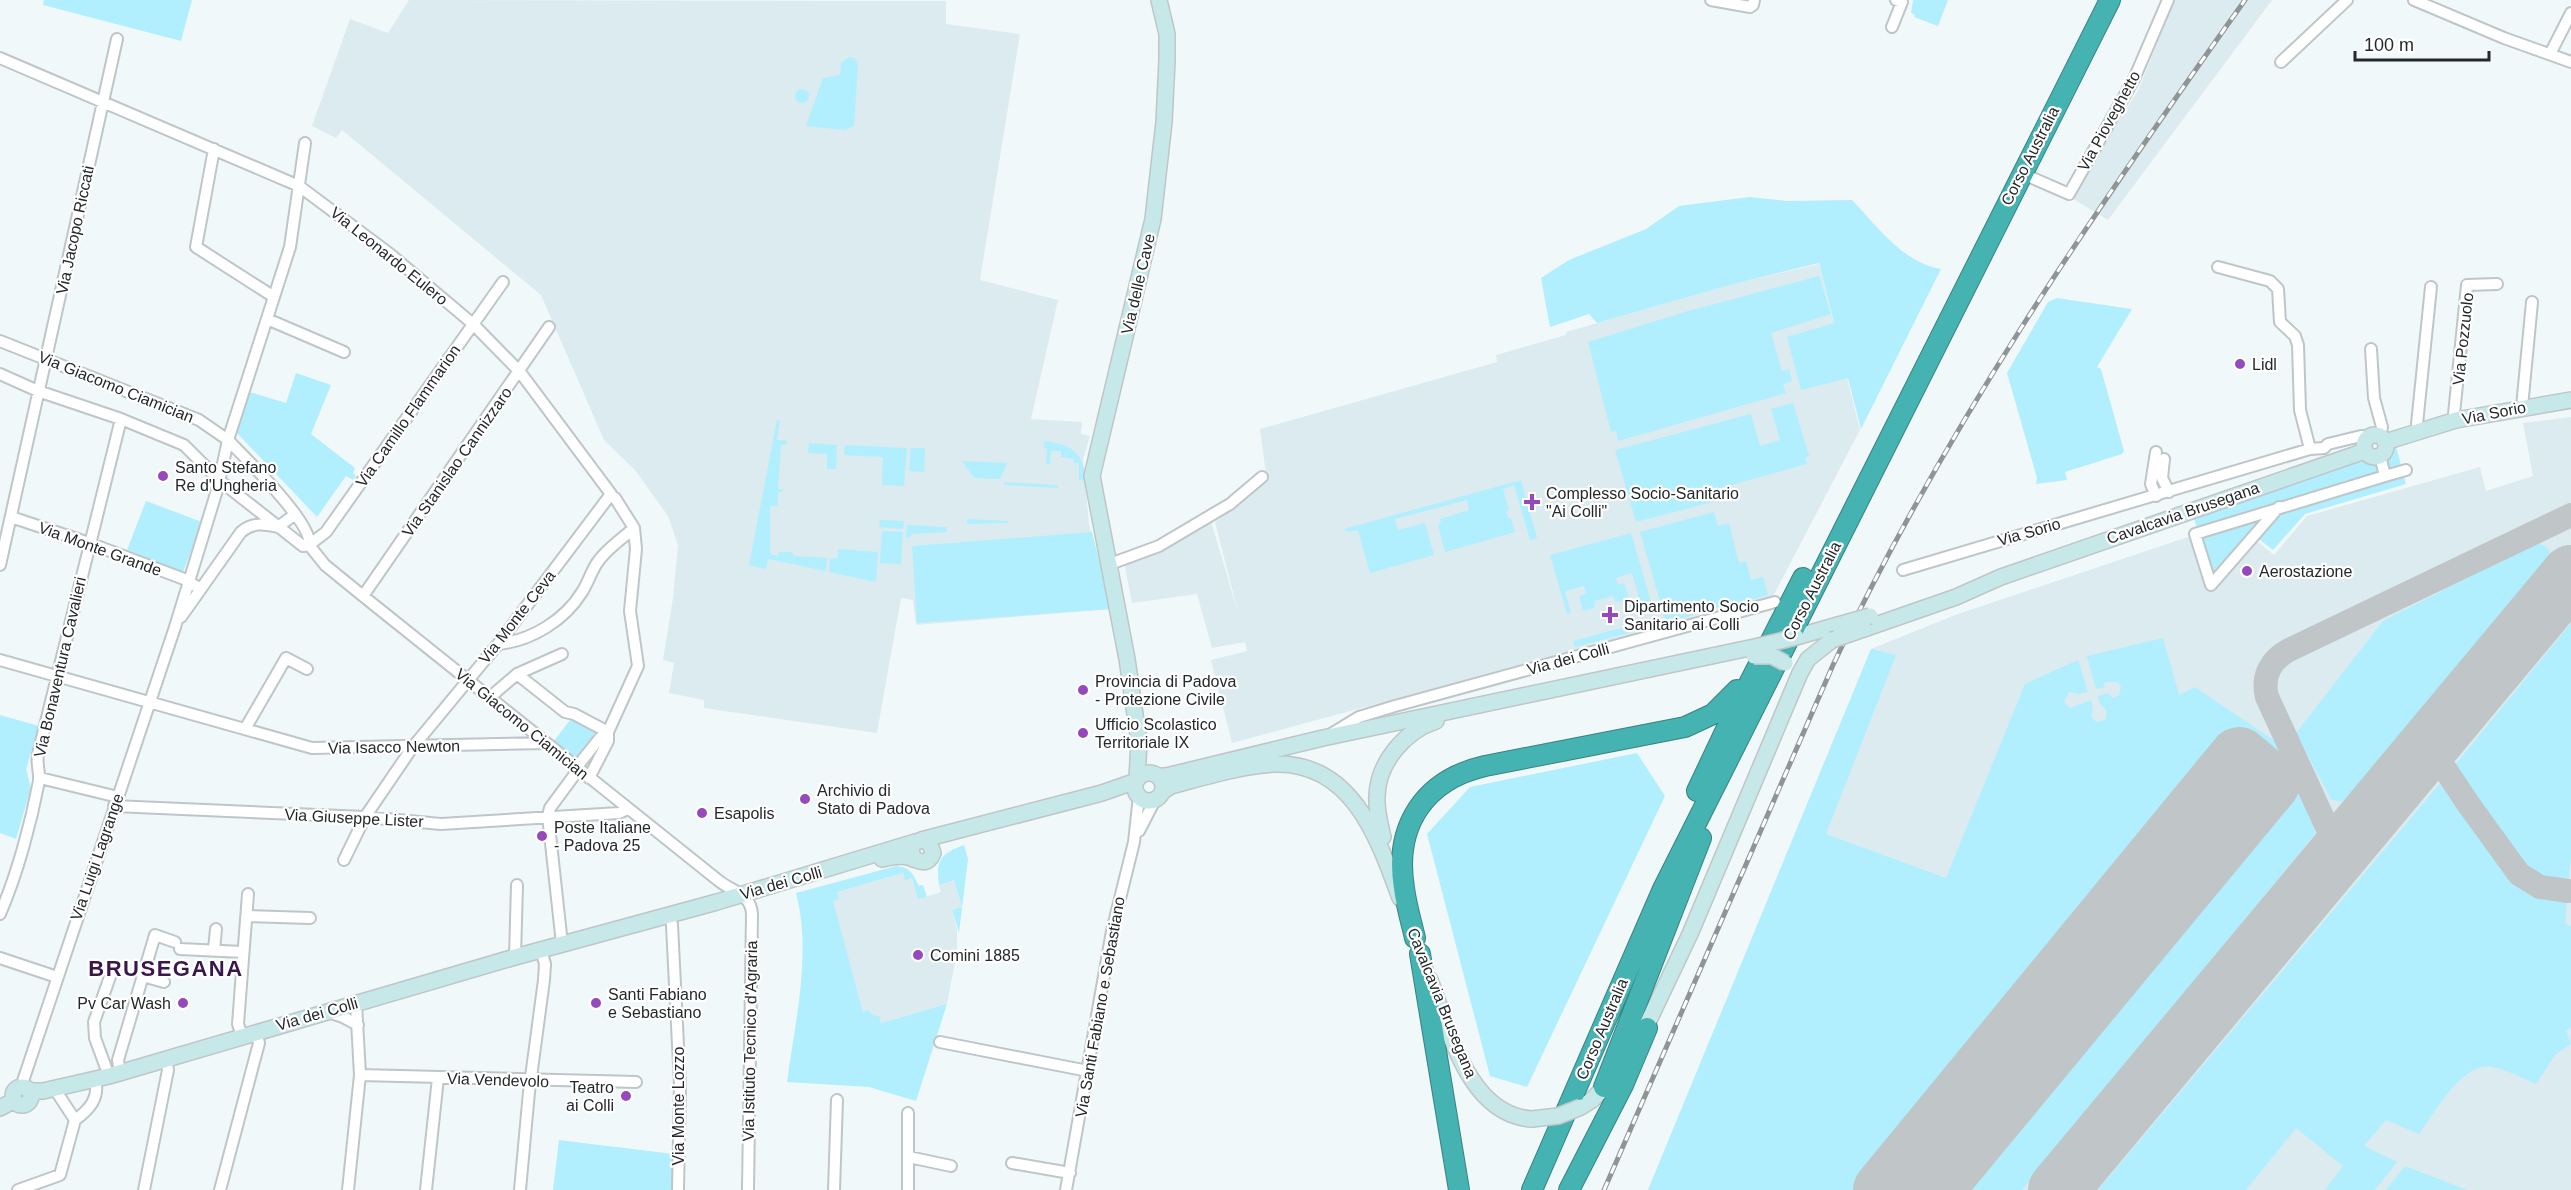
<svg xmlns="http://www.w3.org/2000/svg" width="2571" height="1190" viewBox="0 0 2571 1190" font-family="Helvetica,sans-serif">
<rect width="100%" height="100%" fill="#f1f8fa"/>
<!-- built -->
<path fill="#dbebef" d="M409 0 946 1V24L1020 34 980 280 1058 300 1031 419 1082 422 1081 434 1090 436 1083 459 1089 524 1111 609 916 625 913 600 901 598 877 733 704 708V700L669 693 674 663 663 660 673 598 678 545 668 516 635 470 604 440 541 295 342 130 336 138 312 126 350 19 388 33Z
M2174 0H2272L2108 220 2070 197 2139 89Z
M1819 264 1860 430 1770 602 1564 653 1232 743 1211 660 1247 651 1245 642 1212 648 1197 594 1132 603 1124 562 1210 518 1239 616 1215 522 1267 482 1260 429 1497 362 1496 355 1566 335V332L1736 283Z
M2571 417V1190H1648L1871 649 1955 615 2191 536 2207 591 2218 585 2257 541 2274 555 2307 516 2480 467 2486 491 2533 476 2523 423Z
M903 873 912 878 919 899 941 892 939 885 954 880 962 907 952 910 957 930V952L947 1004 881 1023 873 1015 863 1012 832 901 839 899 837 892Z"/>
<!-- green -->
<path fill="#b1effe" d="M44 0H192L181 41 43 5Z
M1913 0H1948L1938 26 1914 17 1915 15 1911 13Z
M849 57 855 58 858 66 854 126 845 130 806 126 823 78 840 75 841 63Z
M795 96a7 7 0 1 1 14 0a7 7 0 1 1-14 0Z
M1749 197 1787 201 1852 200C1878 227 1902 262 1941 269L1861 429 1848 378 1801 390 1787 337 1834 323 1819 263 1737 283 1597 323 1589 314 1550 327 1541 278 1569 260 1646 229 1679 206Z
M1819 276 1831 314 1771 333 1782 371 1789 369 1792 381 1783 384 1786 393 1618 441 1616 431 1611 432 1588 342 1688 311Z
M2057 298 2132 309 2097 367 2101 369 2124 451 2122 454 2065 472 2067 480 2036 484 2037 478 2007 373 2048 302Z
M296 373 331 385 311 434 355 468 353 473 356 476 353 480 346 476 317 517 237 433 250 392 286 403Z
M1793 403 1809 456 1805 458 1807 464 1717 489 1720 500 1636 522 1615 450 1751 414 1760 446 1780 440 1771 409Z
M777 420H780L777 440 787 441V445H781L778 489 785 490 778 493 777 506H770V554L778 556 779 552H792L794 556 827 558 826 571 768 559 766 569 749 565Z
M1044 441C1072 444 1084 453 1086 481L1079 480V463H1073L1074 459 1061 457V451H1051L1050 464H1046L1047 449 1044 448Z
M809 443 837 445 836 469H827V454L808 453Z
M845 445 907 448 904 486 882 485 883 457 844 455Z
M2396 446 2406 484 2305 514 2273 550 2251 533 2212 576 2191 509Z
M911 448H925L924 472 909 471Z
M962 461 1007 463 1000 479 974 478Z
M1521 480 1537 538 1530 540 1514 485 1503 489 1509 510 1506 512 1508 518H1511L1515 532 1445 552 1438 525 1441 524 1440 519 1469 510 1467 500 1395 519 1398 530 1425 523 1434 555 1370 573 1358 530 1346 532 1344 529Z
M1004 482 1058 485V488L1004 485Z
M146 501 202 522 183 572 127 550Z
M1714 512 1718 526 1729 523 1739 563 1746 561 1751 580 1763 577 1768 595 1671 621 1665 619 1640 532Z
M967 519 1008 521V523L967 524Z
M880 520 904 521 903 529 879 527Z
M907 525 947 527V532L911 534V537L906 538Z
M882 531 903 532 901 564 880 563Z
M1092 532 1111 609 917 623 912 546Z
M1631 533 1653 609 1643 612 1632 573 1616 578 1618 585 1624 583 1629 599 1616 602 1613 596 1595 601 1594 608 1583 611 1579 596 1586 594 1584 586 1565 591 1571 613 1567 614 1550 555Z
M2536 543C2546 545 2549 547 2551 557L2546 565 2351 795 2340 802 2331 799 2296 733 2383 621Z
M838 549 878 552 876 582 829 572 830 559 838 558Z
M1654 619 1655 626 1575 647 1573 641Z
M2571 623V856L2565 924 2571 926V1027L2566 1031 2571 1044 2555 1055 2536 1084C2522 1078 2506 1069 2492 1067 2462 1061 2434 1114 2419 1134L2386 1120 2364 1146 2397 1162 2375 1190H2325L2343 1166 2296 1128 2246 1190H2098L2437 787Z
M2163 638 2179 695 2195 687 2276 742 2314 821 2315 834 2022 1190H1933L2270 783 2239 757 1883 1190H1648L1871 649 1896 655 1826 834 1946 878 2025 684 2078 660 2088 692 2078 694 2069 692 2064 702 2070 708 2091 700 2093 709 2091 716 2096 722 2105 720C2108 713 2107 709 2100 704L2098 696 2108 693 2113 698 2119 695 2121 687 2118 682H2105L2103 688 2096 689 2087 656Z
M0 715 39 726 26 769 31 788 16 839 0 833Z
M573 716 596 731 576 758 554 741Z
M1637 753 1665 796 1527 1087 1490 1076 1427 834 1470 787Z
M964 845 968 859 959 933 952 910 962 907 954 880 939 885C936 860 940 854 964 845Z
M896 866C910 867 914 875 919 886L923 885 927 897 918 899 912 878 905 880 903 873 837 892 839 899 833 901 863 1012 869 1010 873 1015 879 1016 881 1023 947 1004 916 1101 869 1087 787 1082C795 1021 812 954 796 893Z
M559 1140 673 1154V1190H553Z
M2405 1166 2467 1190H2386Z"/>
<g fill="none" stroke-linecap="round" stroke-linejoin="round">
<!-- taxiway -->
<path stroke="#c0c6c8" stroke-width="24" d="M2429 745 2469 805 2519 874 2540 887 2568 891
M2339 853 2267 697C2262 677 2270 660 2289 650L2571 515"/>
<!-- runway -->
<path stroke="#c0c6c8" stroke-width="60" d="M1883 1190 2239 757 2270 783 1933 1190
M2058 1190 2571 575"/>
<defs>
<path id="street" d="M1711 0 1750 7 1753 5 1754 0
M2414 0 2504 38 2571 62
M1892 27 1902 2 1896 0
M2550 54 2571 13
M0 58 299 186 390 254 473 324 520 372 611 494 498 644 412 748 365 817 344 860
M2281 62 2347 0
M214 149 196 247 274 297
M2021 173 2069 194 2134 79 2168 0
M2218 267 2270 281 2278 289 2280 322 2295 336 2298 345 2300 410 2310 449
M267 319 344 352
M0 341 199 420 228 440 290 247 305 143
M2371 349 2374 398 2382 427 2380 436
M0 374 38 391 121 419 184 445 219 480 303 546 309 545
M2522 407 2532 302
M2456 420 2454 414 2467 285 2497 284
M2419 431 2417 424 2431 287
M2164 459 2162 478 2169 492
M2385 476 2406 470
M2156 496 2151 484 2156 452
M2279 507 2211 585 2195 534 2385 476 2380 456
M11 517 89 543 184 579 201 589
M309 545 325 565 363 596 719 881C733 892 751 894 752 914L748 1190
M309 545 326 532 503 282
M1110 564 1159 546 1230 504 1262 477
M0 565 117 39
M1903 570 2310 449 2324 448 2328 444 2361 436 2368 437
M363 596 549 327
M181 617 241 532C253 522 263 524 278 527L294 515
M498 644C531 641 565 620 582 592 588 583 591 572 597 563 606 549 622 539 634 528
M0 660 312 748 546 743
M517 674 565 712 574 714 608 732
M489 698 517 674 562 654
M245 729 286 658 307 669
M1331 734 1359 717 1395 706 1775 602
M576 768 599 739 608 732
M40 778 118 797
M589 778 608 741V732L638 666 630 611 636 549 634 528 615 498
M114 806 365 817 441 824 619 813 628 809
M1139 831 1155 800
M0 914C17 875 31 823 39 781 40 772 36 763 38 754L121 419
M670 915 672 925 680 1085 678 1190
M247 916 310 918
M562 944 548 816 550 808 578 770
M180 949 243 952
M214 950 216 929
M515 957 517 885
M0 958 57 977
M143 976 164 982
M328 1012 343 1017 358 1025
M242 1036 238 1024 248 894
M940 1042 1088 1071
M120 1073 118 1060 155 935 175 942
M360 1075 636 1082
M109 1076 95 1038 94 1022 112 971
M21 1087 175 627 218 487 228 440C244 457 314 524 309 545
M58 1094 75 1120C89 1110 100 1098 95 1080
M908 1113V1190
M909 1157 951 1166
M1012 1163 1070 1173
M18 1190 60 1175 75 1120
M144 1190 168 1070 166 1059
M220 1190 259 1043 256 1032
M348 1190 360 1075 356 1003
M426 1190 438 1078
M520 1190 529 1092 544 980 545 964 541 950
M834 1190 837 1100
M1066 1190 1112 931 1134 842 1139 796"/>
<path id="secondary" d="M2364 446a11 11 0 1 1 22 0a11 11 0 1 1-22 0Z
M2385 442 2456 420 2571 400
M1864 629 1956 597 2001 577 2365 451
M1796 637 1838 625
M1135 787a14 14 0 1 1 28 0a14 14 0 1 1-28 0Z
M1158 776H1166L1323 738 1759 646
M1137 779 1139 742 1127 659 1092 476 1153 219 1164 122 1167 60V34L1159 0
M1162 792 1171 786C1201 778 1244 765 1275 764 1352 762 1378 838 1400 898
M1383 837C1380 824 1376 810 1377 796 1378 762 1405 731 1436 721
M921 840 1102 793 1136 781
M882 859C891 857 899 855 908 857 919 860 927 868 933 853L930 844 924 840 915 842 911 848 913 859
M1430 980C1449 1029 1468 1115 1532 1119
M1641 1037 1690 934 1800 673 1808 659 1832 640
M13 1096a9 9 0 1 1 18 0a9 9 0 1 1-18 0Z
M30 1091H43L109 1076 515 957 717 902 915 842
M1581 1107 1592 1100 1610 1081
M0 1108 13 1101"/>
<path id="highway" d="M1697 791 1732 717 1803 578
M1415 938C1411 921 1406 904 1404 888 1394 826 1424 780 1485 766L1685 727 1713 714 1737 690
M1420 954 1459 1190
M1604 1087 1701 838
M1532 1190 1663 889 2110 0
M1569 1190 1623 1085 1647 1028"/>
</defs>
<!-- street casing -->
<use href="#street" stroke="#bfc6c8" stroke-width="14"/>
<!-- secondary casing -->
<use href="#secondary" stroke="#bfc6c8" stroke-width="18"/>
<!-- highway casing -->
<use href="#highway" stroke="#398281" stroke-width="22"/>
<!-- street -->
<use href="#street" stroke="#fff" stroke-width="10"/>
<!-- secondary -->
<use href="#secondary" stroke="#c7e8e8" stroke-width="15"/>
<!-- highway -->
<use href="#highway" stroke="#44b3b1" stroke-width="20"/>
<defs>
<path id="rail" d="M1604 1190 1833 665C1944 429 2094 212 2245 0"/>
</defs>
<!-- rail casing -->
<use href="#rail" stroke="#8f9495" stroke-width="5"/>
<!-- rail -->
<use href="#rail" stroke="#fff" stroke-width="3" stroke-dasharray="9" stroke-linecap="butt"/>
<defs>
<path id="secondary-bridge" d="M1838 625 1870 616
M1832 640 1864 629
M1759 646 1796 637
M1754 656H1772L1785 663
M1532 1119 1558 1116 1581 1107"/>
</defs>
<!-- secondary-bridge casing -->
<use href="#secondary-bridge" stroke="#bfc6c8" stroke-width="18" stroke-linecap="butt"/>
<!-- secondary-bridge -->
<use href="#secondary-bridge" stroke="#c7e8e8" stroke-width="15"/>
</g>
<!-- markers -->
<g fill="#9649bb" stroke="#fff" stroke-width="2">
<circle cx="2240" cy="364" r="6"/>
<circle cx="163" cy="476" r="6"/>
<path d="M1529 493h6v6h6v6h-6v6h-6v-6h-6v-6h6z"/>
<circle cx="2247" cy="571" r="6"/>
<path d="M1607 606h6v6h6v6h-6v6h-6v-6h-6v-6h6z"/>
<circle cx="1083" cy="690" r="6"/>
<circle cx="1083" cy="733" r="6"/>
<circle cx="805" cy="799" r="6"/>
<circle cx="702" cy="813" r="6"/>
<circle cx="542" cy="836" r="6"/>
<circle cx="918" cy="955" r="6"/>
<circle cx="183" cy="1003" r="6"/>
<circle cx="596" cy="1003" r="6"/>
<circle cx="626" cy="1096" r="6"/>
</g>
<g text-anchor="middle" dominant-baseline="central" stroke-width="4.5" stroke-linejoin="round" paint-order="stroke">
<!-- street labels -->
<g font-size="16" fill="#252829" stroke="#fff">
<text transform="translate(2109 121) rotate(-61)">Via Pioveghetto</text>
<text transform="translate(2030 156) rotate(-63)">Corso Australia</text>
<text transform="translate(75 230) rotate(-78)">Via Jacopo Riccati</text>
<text transform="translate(389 256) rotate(39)">Via Leonardo Eulero</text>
<text transform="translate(1138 284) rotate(-77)">Via delle Cave</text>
<text transform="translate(2463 339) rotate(-84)">Via Pozzuolo</text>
<text transform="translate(116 387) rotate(22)">Via Giacomo Ciamician</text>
<text transform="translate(2494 413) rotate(-11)">Via Sorio</text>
<text transform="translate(408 416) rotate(-55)">Via Camillo Flammarion</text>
<text transform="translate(457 462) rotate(-55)">Via Stanislao Cannizzaro</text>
<text transform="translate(2183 513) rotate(-19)">Cavalcavia Brusegana</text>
<text transform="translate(2029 532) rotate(-16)">Via Sorio</text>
<text transform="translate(100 549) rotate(20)">Via Monte Grande</text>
<text transform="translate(1812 591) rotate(-63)">Corso Australia</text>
<text transform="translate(517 617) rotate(-52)">Via Monte Ceva</text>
<text transform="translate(1568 659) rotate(-15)">Via dei Colli</text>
<text transform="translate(60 667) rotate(-77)">Via Bonaventura Cavalieri</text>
<text transform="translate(522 724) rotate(39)">Via Giacomo Ciamician</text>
<text transform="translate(394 747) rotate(-1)">Via Isacco Newton</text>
<text transform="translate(354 818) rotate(3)">Via Giuseppe Lister</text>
<text transform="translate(97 857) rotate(-71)">Via Luigi Lagrange</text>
<text transform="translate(781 883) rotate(-16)">Via dei Colli</text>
<text transform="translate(1442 1003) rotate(68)">Cavalcavia Brusegana</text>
<text transform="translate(1100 1007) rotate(-80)">Via Santi Fabiano e Sebastiano</text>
<text transform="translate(317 1014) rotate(-16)">Via dei Colli</text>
<text transform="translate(1602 1029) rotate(-67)">Corso Australia</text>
<text transform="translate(750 1041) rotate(-89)">Via Istituto Tecnico d'Agraria</text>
<text transform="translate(498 1080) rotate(2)">Via Vendevolo</text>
<text transform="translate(678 1106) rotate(-90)">Via Monte Lozzo</text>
</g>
<!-- poi labels -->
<g font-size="16" fill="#252829" stroke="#fff" text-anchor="start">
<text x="2252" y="364">Lidl</text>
<text x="175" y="467">Santo Stefano<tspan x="175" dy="18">Re d'Ungheria</tspan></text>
<text x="1546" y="493">Complesso Socio-Sanitario<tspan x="1546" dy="18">"Ai Colli"</tspan></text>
<text x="2259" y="571">Aerostazione</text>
<text x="1624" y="606">Dipartimento Socio<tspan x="1624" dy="18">Sanitario ai Colli</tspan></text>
<text x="1095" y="681">Provincia di Padova<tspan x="1095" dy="18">- Protezione Civile</tspan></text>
<text x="1095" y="724">Ufficio Scolastico<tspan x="1095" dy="18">Territoriale IX</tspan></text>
<text x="817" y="790">Archivio di<tspan x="817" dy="18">Stato di Padova</tspan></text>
<text x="714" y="813">Esapolis</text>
<text x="554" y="827">Poste Italiane<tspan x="554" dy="18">- Padova 25</tspan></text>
<text x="930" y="955">Comini 1885</text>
<text x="608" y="994">Santi Fabiano<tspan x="608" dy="18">e Sebastiano</tspan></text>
<text x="171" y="1003" text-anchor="end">Pv Car Wash</text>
<text x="614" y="1087" text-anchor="end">Teatro<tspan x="614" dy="18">ai Colli</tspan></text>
</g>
<!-- district labels -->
<g font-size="22" font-weight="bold" letter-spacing="1.5" fill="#3b164c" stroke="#fff">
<text x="166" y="968">BRUSEGANA</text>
</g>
</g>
<!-- scale -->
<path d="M2355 51v9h134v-9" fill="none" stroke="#252829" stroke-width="3"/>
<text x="2364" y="51" font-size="18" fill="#252829" stroke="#ffffff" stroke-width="4.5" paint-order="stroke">100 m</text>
</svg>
